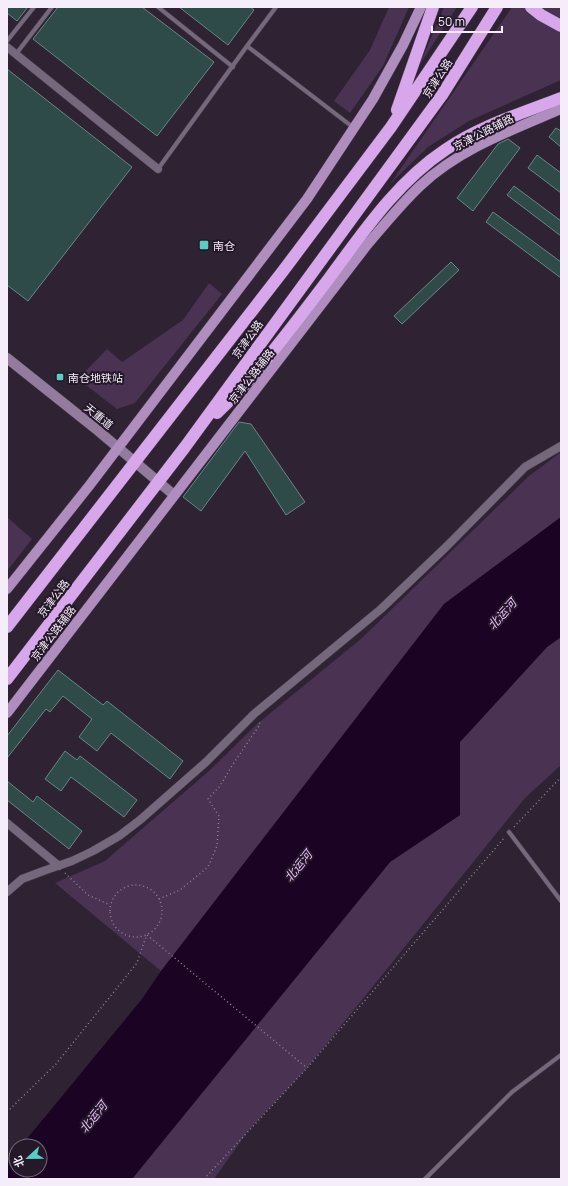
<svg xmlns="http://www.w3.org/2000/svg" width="568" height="1186" viewBox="0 0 568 1186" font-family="Manrope,'Noto Sans SC',sans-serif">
<rect width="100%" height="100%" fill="#2e2233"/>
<!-- green -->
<path fill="#493252" d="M389 7H409L383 66 350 113 334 101 370 50Z
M444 7H457L419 66Z
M512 7H561V80L469 121 428 147 390 184Z
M209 283 222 294 135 403 117 409 78 379 107 349 122 362 183 320Z
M561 452V517L444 604 161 971 55 883 105 861 210 770 257 724 362 638 529 476Z
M7 517 32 539 7 571Z
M561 637V765L525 798 307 1068 248 1131 214 1179H132L390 862 460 815V742L547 647Z"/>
<!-- water -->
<path fill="#1b0423" d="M561 517V637L547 647 460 742V815L390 862 132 1179H7V1163L16 1152V1170H40V1146H21L142 999 161 971 444 604Z"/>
<!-- building -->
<path fill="#2e4b49" stroke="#688784" d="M7 7H28L17 21 7 13Z
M58 7H142L214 62 157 136 33 39Z
M179 7H250L254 10 228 45Z
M7 69 132 167 28 301 7 285Z
M556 128 561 131V147L549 137Z
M508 139 520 148 473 211 457 198 498 144Z
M537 155 561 173V193L528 168Z
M514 186 561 221V236L507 195Z
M493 212 561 262V278L486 222Z
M451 262 459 270 402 324 394 316Z
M239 422 251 424 305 502 286 515 245 451 201 511 183 497Z
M58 670 103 705 107 701 183 761 170 779 111 733 97 751 79 737 92 719 63 696 50 712 46 709 7 758V736Z
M65 751 77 760 80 756 137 800 124 817 71 777 61 791 45 779Z
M7 781 33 802 37 796 82 831 69 849 7 800Z"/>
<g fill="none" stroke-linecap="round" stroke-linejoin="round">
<defs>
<path id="lane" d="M158 7 233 67
M7 41 34 7
M247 46 276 7
M16 54 52 7
M158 169 247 46 354 128
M509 832 561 901
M425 1179 512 1092 561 1055"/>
<path id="street" d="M7 47 158 169
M7 823 59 866
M7 892 22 879 46 870 72 861 93 851 119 836 140 820 206 762 254 714 381 609 447 546 525 467 561 446"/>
<path id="secondary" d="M7 358 96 429 174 495"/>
<path id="primary" d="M7 589 89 486 307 199 373 99 403 45 421 7
M7 713 367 245C384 225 401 204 420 186 459 149 512 130 561 109"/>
<path id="highway" d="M531 7 541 15 561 26
M397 110 433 7
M217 413C227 403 238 393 247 382 276 349 303 313 330 277 364 231 397 182 445 150 480 126 522 113 561 98
M7 627 283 271 391 127 472 7
M7 679 185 447 442 95 497 7"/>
</defs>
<!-- lane casing -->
<use href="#lane" stroke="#473d4c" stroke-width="5"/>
<!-- street casing -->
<use href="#street" stroke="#473d4c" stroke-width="9"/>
<!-- secondary casing -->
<use href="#secondary" stroke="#473d4c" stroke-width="11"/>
<!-- primary casing -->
<use href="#primary" stroke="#473d4c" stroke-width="11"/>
<!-- highway casing -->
<use href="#highway" stroke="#473d4c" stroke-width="13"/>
<!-- path -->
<path stroke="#8e8492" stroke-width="1.5" stroke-dasharray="1 3" stroke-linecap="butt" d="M514 827 561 777
M65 873 88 895 110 905
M110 911a26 26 0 1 1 52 0a26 26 0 1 1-52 0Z
M159 899 180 890 208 867 217 846 219 816 208 799 220 786 233 764 259 726 260 721
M7 1112 56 1064 137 963 143 945 147 935 307 1068
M204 1179 307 1068 505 837"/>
<!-- lane -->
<use href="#lane" stroke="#76687c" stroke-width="4"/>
<!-- street -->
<use href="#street" stroke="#76687c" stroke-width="8"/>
<!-- secondary -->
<use href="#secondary" stroke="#937b9d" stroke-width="10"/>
<!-- primary -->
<use href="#primary" stroke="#b08dbf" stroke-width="10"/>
<!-- highway -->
<use href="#highway" stroke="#d7a6eb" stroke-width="12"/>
</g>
<!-- markers -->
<g fill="#55cec5" stroke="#241829" stroke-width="1.5">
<rect x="199" y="240" width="10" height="10" rx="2"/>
<rect x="56" y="373" width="8" height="8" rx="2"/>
</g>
<g text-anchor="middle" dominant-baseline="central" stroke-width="4" stroke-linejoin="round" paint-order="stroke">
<!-- street labels -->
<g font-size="11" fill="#f5edf9" stroke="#241829">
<text transform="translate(437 78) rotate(-57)">京津公路</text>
<text transform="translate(483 132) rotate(-27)">京津公路辅路</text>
<text transform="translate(247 339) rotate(-54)">京津公路</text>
<text transform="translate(251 376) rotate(-52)">京津公路辅路</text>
<text transform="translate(99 416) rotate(39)">天重道</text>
<text transform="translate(53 598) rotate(-53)">京津公路</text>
<text transform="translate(53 633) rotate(-53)">京津公路辅路</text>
</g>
<!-- poi labels -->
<g font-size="11" fill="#f5edf9" stroke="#241829" text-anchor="start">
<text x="213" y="245">南仓</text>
<text x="68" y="377">南仓地铁站</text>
</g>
<!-- water labels -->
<g font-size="12" font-style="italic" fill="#eabdfd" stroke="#241829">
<text transform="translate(502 614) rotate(-48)">北运河</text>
<text transform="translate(298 866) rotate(-51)">北运河</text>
<text transform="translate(93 1117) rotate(-51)">北运河</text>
</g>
</g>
<!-- border -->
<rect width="568" height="1186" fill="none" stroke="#f5edf9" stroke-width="16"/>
<!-- north arrow -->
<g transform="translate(28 1158) rotate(248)"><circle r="19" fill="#241829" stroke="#786d7c"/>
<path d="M0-3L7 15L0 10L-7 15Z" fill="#55cec5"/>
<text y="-6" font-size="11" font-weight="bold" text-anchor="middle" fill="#f5edf9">北</text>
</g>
<!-- scale -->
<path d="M432 26v6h70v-6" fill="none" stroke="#f5edf9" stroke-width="2"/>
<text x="438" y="26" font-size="12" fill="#f5edf9" stroke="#241829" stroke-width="3" paint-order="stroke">50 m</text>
</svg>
